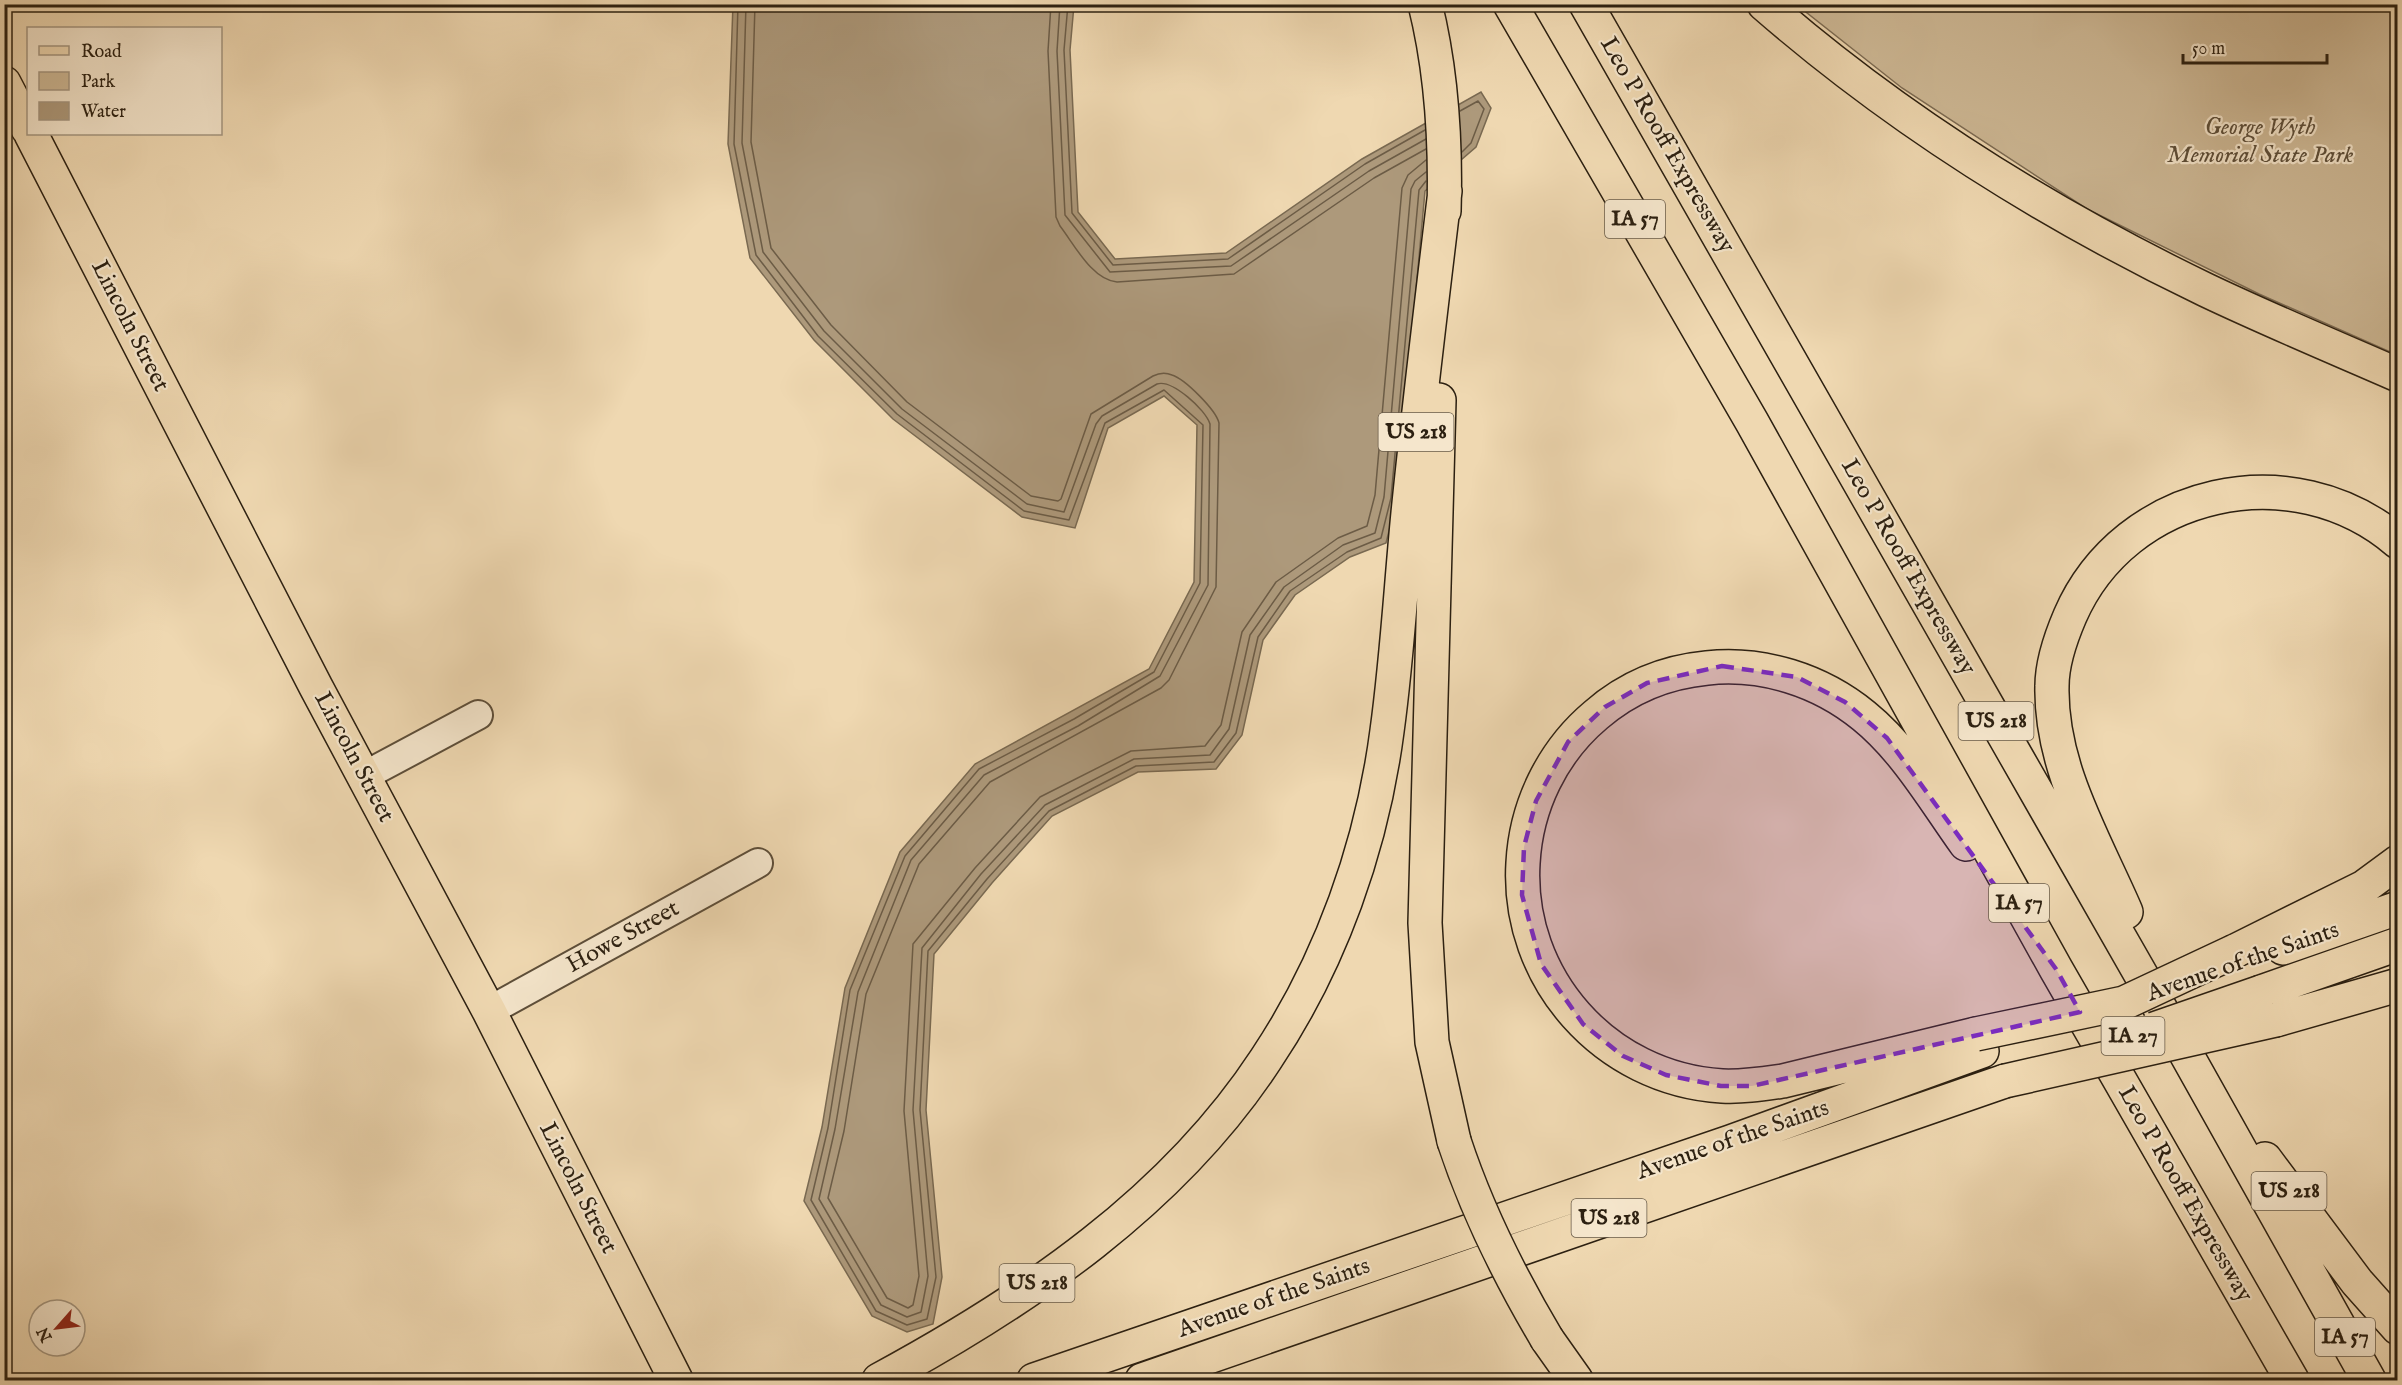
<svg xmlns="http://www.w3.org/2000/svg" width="2402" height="1385" viewBox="0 0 2402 1385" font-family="'IM FELL English',serif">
<rect width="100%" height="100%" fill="#efd8b1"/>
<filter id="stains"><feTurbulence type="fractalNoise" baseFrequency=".00333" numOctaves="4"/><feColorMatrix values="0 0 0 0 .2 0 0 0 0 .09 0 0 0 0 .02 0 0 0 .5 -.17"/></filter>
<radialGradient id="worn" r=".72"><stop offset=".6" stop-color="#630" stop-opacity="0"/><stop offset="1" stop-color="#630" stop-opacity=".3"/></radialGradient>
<!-- green -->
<path fill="#ceb996" stroke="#7d6c54" stroke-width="1.5" d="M1797 5H2397V355L2259 294 2087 209 1902 88Z"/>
<!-- water -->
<path fill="#ad997b" stroke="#796951" stroke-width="1.5" d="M733 4 1074 5 1070 50 1078 212 1115 259 1226 253 1362 159 1481 92 1491 108 1476 147 1425 191 1397 499 1386 543 1350 557 1295 595 1263 640 1242 735 1216 769 1138 772 1052 816 992 883 934 954 926 1110 942 1277 933 1324 907 1332 872 1316 804 1201 822 1127 845 988 900 852 975 764 1149 669 1194 582 1197 425 1164 396 1108 428 1075 528 1022 517 893 419 814 340 750 258 728 144Z"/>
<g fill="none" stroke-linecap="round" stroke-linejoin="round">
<!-- shore -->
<path stroke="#6c5c46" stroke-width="1.5" d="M738 4 734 144 756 255 818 336 897 414 1024 511 1069 520 1105 423 1164 390 1203 425 1200 583 1154 672 1074 719 979 769 905 856 850 990 828 1128 811 1200 876 1311 907 1325 927 1319 936 1277 920 1110 928 951 987 879 1049 811 1136 766 1214 762 1236 733 1258 637 1290 591 1347 552 1381 538 1391 498 1419 190 1426 181
M746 4 742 143 763 252 824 331 902 409 1027 504 1064 512 1096 424 1102 416 1157 384C1172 379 1206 410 1210 424L1208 585 1160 676 1078 726 984 775 911 860 858 992 835 1129 819 1199 881 1305 907 1317 921 1312 928 1276 913 1110 922 948 981 874 1045 805 1134 759 1210 755 1229 729 1250 635 1284 587 1343 545 1375 533 1384 497 1411 189 1415 181 1426 172
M755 4 751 142 771 248 831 325 907 402 1031 496 1058 501 1061 499 1091 414 1153 376C1159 373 1165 372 1172 375 1185 379 1216 410 1219 423L1216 587 1169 680 1161 688 990 782 919 864 866 994 844 1131 828 1198 887 1298 908 1308 913 1305 919 1276 904 1111 913 944 975 868 1040 797 1131 751 1205 746 1221 725 1242 632 1276 582 1338 538 1367 526 1375 495 1402 188 1408 175 1426 160
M1051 4 1048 51 1056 217 1060 226C1074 244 1092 280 1117 282L1234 274 1374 178 1426 149
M1060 4 1057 51 1065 215 1110 272 1231 266 1369 171 1426 139
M1068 4 1064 50 1072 213 1113 265 1228 259 1365 164 1425 130
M1460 111 1478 101 1484 109 1471 143 1462 152"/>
<defs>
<path id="minor" d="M364 776 478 715
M489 1011 758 863"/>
<path id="major" d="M4 83 28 129
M31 134 316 687 489 1011 676 1380"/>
<path id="highway" d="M1425 4C1442 72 1446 141 1444 211
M1510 4 1752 422 2056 969 2292 1380
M1586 4 2184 1050 2369 1380
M1764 4C1896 119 2048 214 2206 290 2269 320 2334 347 2398 375
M1439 400 1425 923 1432 1042 1454 1141
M1966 844C1935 801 1906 750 1864 716 1820 680 1763 662 1707 668 1665 672 1627 688 1596 715 1552 752 1526 806 1523 863 1516 978 1605 1079 1722 1086 1743 1087 1762 1084 1783 1081L1976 1034
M2126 912C2095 840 2050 767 2052 686 2052 663 2061 637 2070 616 2125 489 2293 452 2398 542
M2283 948 2398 908
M2235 951 2364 887 2398 862
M2261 992 2398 944
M2276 1020 2398 985
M2265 1159 2357 1282 2398 1328
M1547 1339 1576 1380
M879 1380C1027 1300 1173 1201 1266 1059 1331 962 1372 846 1387 731 1397 659 1401 585 1408 513 1419 405 1432 298 1445 191
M1034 1380 1730 1142 1982 1051
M1142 1380 2005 1081"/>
</defs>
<!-- minor casing -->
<use href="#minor" stroke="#5d4e39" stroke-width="32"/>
<!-- major casing -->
<use href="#major" stroke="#2c2011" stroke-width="36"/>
<!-- highway casing -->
<use href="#highway" stroke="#2c2011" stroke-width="36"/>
<!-- minor -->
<use href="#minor" stroke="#f5e6cc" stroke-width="28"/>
<!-- major -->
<use href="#major" stroke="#efd8b1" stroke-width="33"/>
<!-- highway -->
<use href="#highway" stroke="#efd8b1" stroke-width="33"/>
<defs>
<path id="highway-bridge" d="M2154 1029 2261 992
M1976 1034 2124 1003 2235 951
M2005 1081 2276 1020
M1454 1141C1477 1211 1509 1275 1547 1339"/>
</defs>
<!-- highway-bridge casing -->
<use href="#highway-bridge" stroke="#2c2011" stroke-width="36" stroke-linecap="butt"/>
<!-- highway-bridge -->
<use href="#highway-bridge" stroke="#efd8b1" stroke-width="33"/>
</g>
<!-- marked area -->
<path fill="#7b2cbf" fill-opacity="0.2" stroke="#7b2cbf" stroke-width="4.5" stroke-dasharray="12 8" stroke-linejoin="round" d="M1722 666 1797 677 1845 702 1887 738 2056 969 2080 1012 1752 1086H1721L1666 1075 1623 1056 1583 1024 1541 964 1522 895 1524 847 1536 801 1568 742 1605 707 1647 683Z"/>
<g text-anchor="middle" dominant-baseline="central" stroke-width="4.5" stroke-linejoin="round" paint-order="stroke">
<!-- shield labels -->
<g fill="#f5e6cc" stroke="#685b49" stroke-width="1.5">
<rect x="1605" y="200" width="60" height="38" rx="4.5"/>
<rect x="1378.5" y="413" width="75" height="38" rx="4.5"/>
<rect x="1958.5" y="702" width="75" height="38" rx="4.5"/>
<rect x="1989" y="884" width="60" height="38" rx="4.5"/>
<rect x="2101.5" y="1017" width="63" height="38" rx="4.5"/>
<rect x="2251.5" y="1172" width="75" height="38" rx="4.5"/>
<rect x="1571.5" y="1199" width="75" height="38" rx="4.5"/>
<rect x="999.5" y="1264" width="75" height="38" rx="4.5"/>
<rect x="2315" y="1318" width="60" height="38" rx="4.5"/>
</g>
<g font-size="22" font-weight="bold" fill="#2c2011">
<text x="1635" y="219">IA 57</text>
<text x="1416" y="432">US 218</text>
<text x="1996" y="721">US 218</text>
<text x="2019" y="903">IA 57</text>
<text x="2133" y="1036">IA 27</text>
<text x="2289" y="1191">US 218</text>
<text x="1609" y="1218">US 218</text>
<text x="1037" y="1283">US 218</text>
<text x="2345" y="1337">IA 57</text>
</g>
<!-- park labels -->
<g font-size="24" font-style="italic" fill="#5d4e39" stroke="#f5e6cc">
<text x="2260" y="127">George Wyth<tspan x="2260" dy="28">Memorial State Park</tspan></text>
</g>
<!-- street labels -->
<g font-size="24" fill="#2c2011" stroke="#f5e6cc">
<text transform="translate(1667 145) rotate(60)">Leo P Rooff Expressway</text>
<text transform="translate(130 326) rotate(63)">Lincoln Street</text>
<text transform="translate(1908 567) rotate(60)">Leo P Rooff Expressway</text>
<text transform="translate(354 757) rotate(62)">Lincoln Street</text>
<text transform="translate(623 937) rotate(-29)">Howe Street</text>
<text transform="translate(2243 962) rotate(-19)">Avenue of the Saints</text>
<text transform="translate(1733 1140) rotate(-19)">Avenue of the Saints</text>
<text transform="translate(578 1188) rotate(63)">Lincoln Street</text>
<text transform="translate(2185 1194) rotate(60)">Leo P Rooff Expressway</text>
<text transform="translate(1274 1298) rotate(-19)">Avenue of the Saints</text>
</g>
</g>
<!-- margin -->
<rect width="2402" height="1385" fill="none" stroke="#efd8b1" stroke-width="24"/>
<rect x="6" y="6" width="2390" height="1373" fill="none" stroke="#2c2011" stroke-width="3"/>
<rect x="12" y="12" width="2378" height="1361" fill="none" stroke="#2c2011" stroke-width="1.5"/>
<!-- legend -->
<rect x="27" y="27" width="195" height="108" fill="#f5e6cc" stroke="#a59781" stroke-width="1.5"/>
<rect x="39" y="46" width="30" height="9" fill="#efd8b1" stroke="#a59781" stroke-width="1.5"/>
<text x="81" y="57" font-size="18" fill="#2c2011">Road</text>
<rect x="39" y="72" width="30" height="18" fill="#ceb996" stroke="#a59781" stroke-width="1.5"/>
<text x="81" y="87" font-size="18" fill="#2c2011">Park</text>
<rect x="39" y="102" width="30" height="18" fill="#ad997b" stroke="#a59781" stroke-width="1.5"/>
<text x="81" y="117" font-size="18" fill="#2c2011">Water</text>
<!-- north arrow -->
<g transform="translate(57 1328) rotate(242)"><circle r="28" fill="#f5e6cc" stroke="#a59781" stroke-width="1.5"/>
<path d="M0-4.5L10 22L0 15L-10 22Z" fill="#8f2418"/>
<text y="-9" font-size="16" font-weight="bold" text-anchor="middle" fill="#2c2011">N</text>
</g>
<!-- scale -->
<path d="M2183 54v9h144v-9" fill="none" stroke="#2c2011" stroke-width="3"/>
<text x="2192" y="54" font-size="18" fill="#2c2011" stroke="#f5e6cc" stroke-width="4.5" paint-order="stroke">50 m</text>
<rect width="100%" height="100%" filter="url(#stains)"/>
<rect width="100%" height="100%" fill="url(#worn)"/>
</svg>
